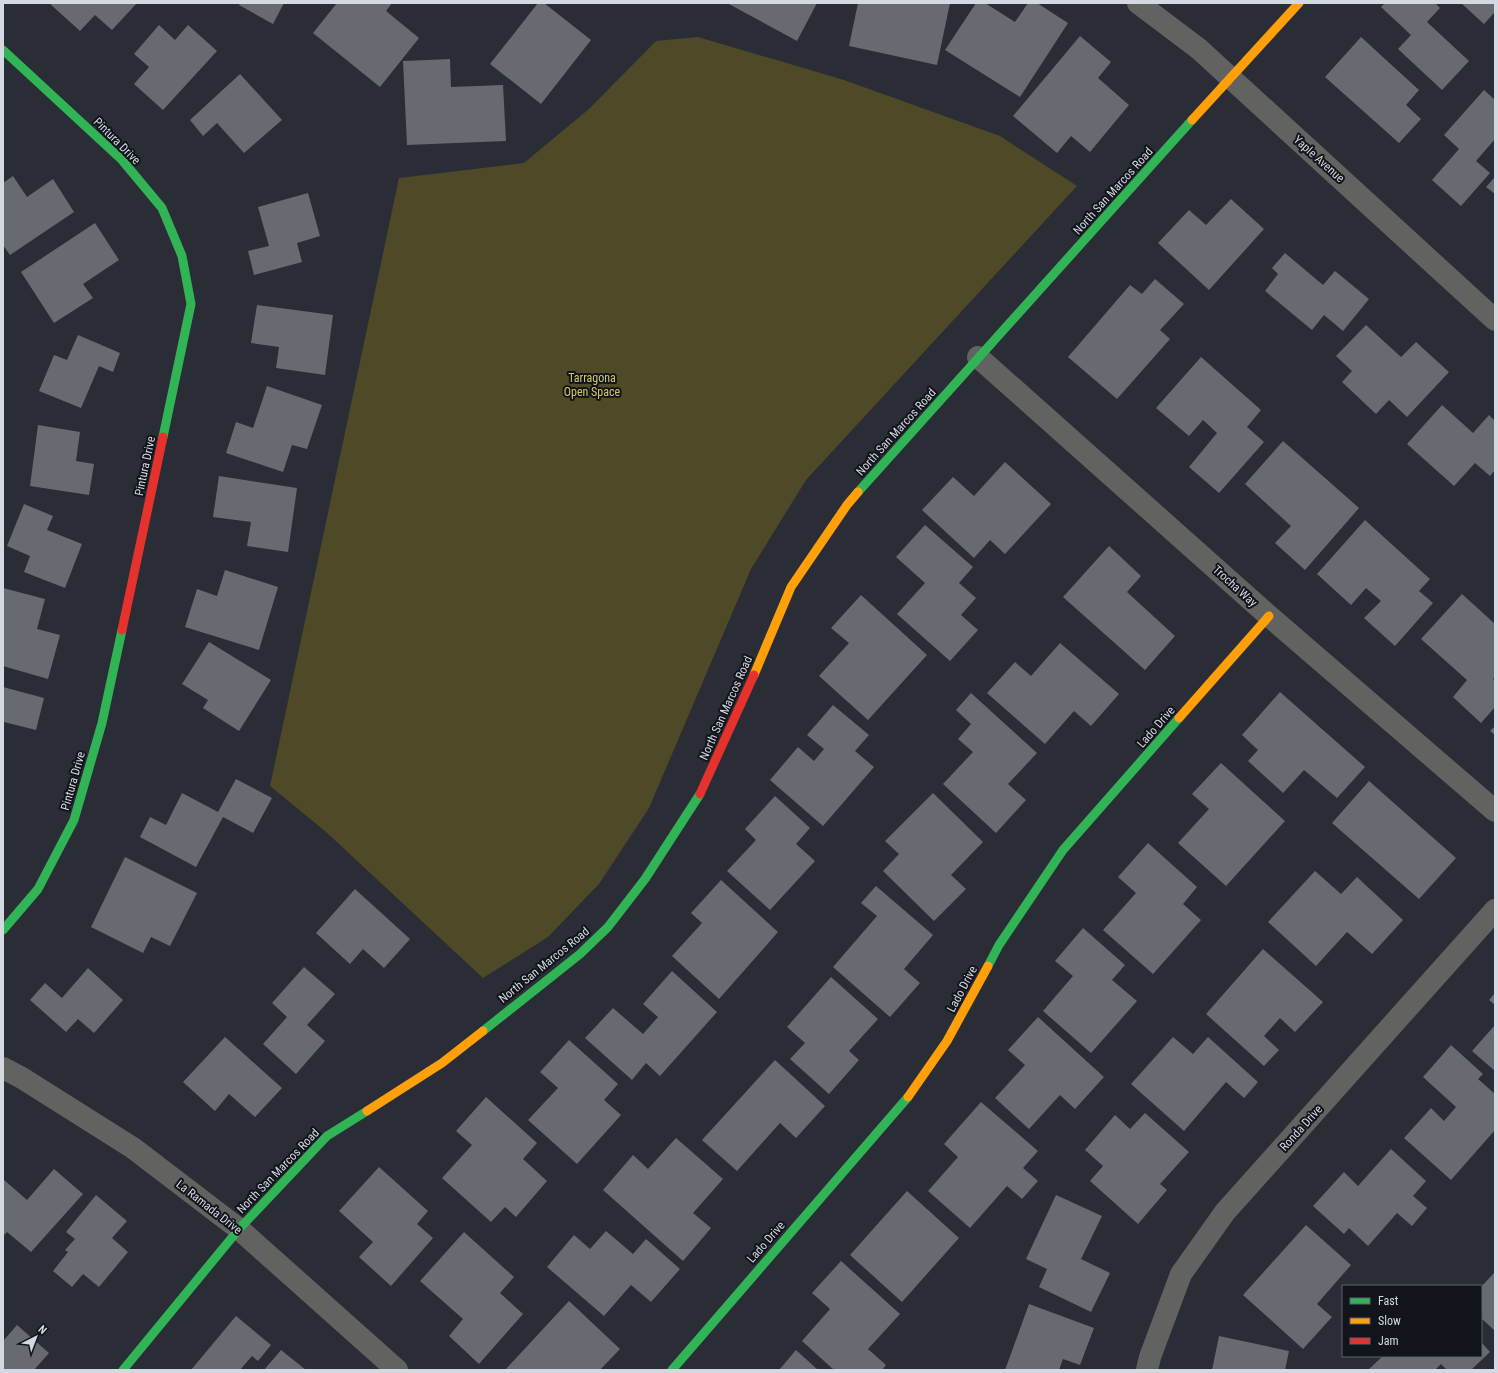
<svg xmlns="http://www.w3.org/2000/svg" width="1498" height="1373" viewBox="0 0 1498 1373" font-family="'Roboto Condensed',sans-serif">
<rect width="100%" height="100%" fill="#2a2d36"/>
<!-- green -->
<path fill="#4e4926" d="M698 37 844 80 1000 136 1077 186 806 480 751 569 649 808 599 884 548 937 483 978 325 831 270 786 399 178 524 163 589 109 656 41Z"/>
<!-- building -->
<path fill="#676a71" d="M49 3H137L112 30 95 15 80 31Z
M240 3H284L273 24 239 5Z
M337 3H392L386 11 419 38 380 87 313 33Z
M538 3H544L591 40 541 104 490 64Z
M727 3H817L797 41Z
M858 3H950L937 65 849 46Z
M976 3H985L1015 22 1028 3H1037L1068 23 1020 97 945 50Z
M1385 3H1435L1440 8 1427 22 1469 61 1442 90 1398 49 1411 35 1381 7Z
M1461 3H1495V12L1484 24Z
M159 25 175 40 188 25 217 51 163 110 134 84 149 67 134 54Z
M1080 36 1111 62 1098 78 1129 105 1090 152 1071 136 1057 153 1013 116Z
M1361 37 1419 90 1406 105 1421 119 1399 143 1325 77Z
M450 59 451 87 503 85 506 141 407 145 403 61Z
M240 74 282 120 244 153 217 123 203 136 190 120Z
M1484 90 1495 100V139L1476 161 1490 173 1461 206 1432 180 1459 149 1444 135Z
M13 176 27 197 53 179 74 212 10 255 3 245V183Z
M1495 177V194L1486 187Z
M308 193 320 236 297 243 302 262 254 275 248 251 269 246 258 207Z
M1231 199 1264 229 1209 290 1158 243 1189 210 1206 225Z
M95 223 119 260 83 284 93 298 54 323 21 272Z
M1285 253 1323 285 1335 271 1369 299 1343 331 1324 315 1312 330 1265 291 1278 274 1272 268Z
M1155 279 1184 304 1160 330 1170 339 1117 399 1068 357 1130 285 1142 294Z
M257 305 333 315 325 375 276 368 279 347 251 343Z
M1366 325 1401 357 1416 342 1449 372 1407 417 1389 400 1376 414 1342 382 1352 371 1336 356Z
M78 335 120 353 113 372 99 366 81 408 39 391 54 355 67 360Z
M1201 357 1261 410 1247 427 1264 442 1219 493 1189 467 1217 433 1203 420 1189 436 1156 408Z
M267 386 322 405 307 449 292 445 283 472 226 453 236 422 253 428Z
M1442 405 1473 433 1489 415 1495 421V470L1490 476 1475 463 1454 486 1407 444Z
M38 425 80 432 76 461 94 464 89 495 30 486Z
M1283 441 1359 508 1305 570 1275 543 1291 526 1245 484Z
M1005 462 1051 504 1005 554 990 540 974 558 922 510 953 477 974 496Z
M219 476 297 488 288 552 247 546 251 522 213 517Z
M24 504 53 516 47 530 82 544 65 588 24 572 30 556 7 546Z
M1365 520 1430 579 1419 591 1433 603 1395 646 1364 618 1381 601 1366 588 1351 605 1317 574Z
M925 525 973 567 959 583 976 598 961 615 978 630 950 661 897 614 925 583 896 557Z
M1109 546 1141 576 1127 592 1175 636 1145 670 1063 597Z
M225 570 278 587 259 650 185 627 197 589 217 596Z
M3 588 45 599 37 629 60 635 48 679 3 666Z
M1462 594 1495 624V676L1493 679 1495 681V707L1481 723 1453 697 1467 680 1421 639Z
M861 595 927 655 868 720 819 676 849 643 831 628Z
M209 642 271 680 239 731 203 708 208 700 182 684Z
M1060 643 1119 694 1091 726 1074 711 1045 744 987 693 1015 662 1031 676Z
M3 687 44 698 36 730 4 722 3 726Z
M1280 692 1365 767 1337 798 1304 770 1283 793 1248 761 1258 750 1242 735Z
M971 693 1037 753 1008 784 1026 800 996 833 943 784 973 752 958 739 971 724 956 710Z
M833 705 869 735 855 751 874 767 823 826 770 780 798 747 814 761 824 749 807 735Z
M1495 726V735L1490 731Z
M1221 763 1285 821 1226 886 1178 843 1209 809 1192 794Z
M236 779 272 798 253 833 223 817 196 867 140 837 150 817 166 825 182 793 218 812Z
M1369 781 1456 858 1419 899 1332 823Z
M933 793 983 842 951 875 966 889 934 921 883 871 899 854 885 841Z
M775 796 810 828 796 844 815 861 770 910 727 871 756 840 745 829Z
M1148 843 1197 887 1183 904 1201 920 1153 974 1103 930 1136 893 1118 877Z
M125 857 197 893 170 946 151 937 143 953 91 927Z
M1315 871 1341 894 1357 877 1403 920 1372 954 1347 932 1316 966 1268 922Z
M721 880 778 932 719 999 672 956 702 923 691 913Z
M876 886 933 935 904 969 920 983 890 1017 833 967 877 916 861 903Z
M355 889 410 939 384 968 363 949 350 964 316 933Z
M1083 928 1125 965 1112 980 1137 1001 1091 1053 1043 1011 1073 976 1055 961Z
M1263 949 1323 1002 1295 1032 1280 1018 1264 1036 1279 1050 1264 1066 1206 1014Z
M304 967 335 994 307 1025 325 1041 296 1074 263 1044 287 1017 272 1003Z
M88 968 123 1000 94 1033 78 1019 66 1032 30 1000 45 983 62 998Z
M672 971 717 1012 660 1076 646 1063 632 1080 585 1038 613 1008 643 1034 658 1017 643 1004Z
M831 977 878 1019 849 1051 859 1060 829 1094 790 1059 805 1043 787 1027Z
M1495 993V1005L1489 1000Z
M1038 1017 1104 1077 1075 1109 1060 1095 1029 1129 995 1098 1025 1065 1008 1050Z
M1495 1025V1071L1472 1051Z
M225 1037 282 1088 255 1117 229 1094 215 1111 183 1082Z
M1173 1037 1193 1054 1208 1037 1258 1082 1244 1098 1226 1082 1184 1131 1131 1084Z
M569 1040 618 1084 604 1100 621 1115 577 1164 528 1120 558 1088 540 1072Z
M1451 1045 1483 1074 1478 1079 1495 1094V1130L1451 1180 1404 1138 1431 1108 1444 1121 1456 1107 1423 1077Z
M775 1060 825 1106 796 1138 780 1123 737 1171 702 1140Z
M486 1097 537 1143 523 1159 547 1181 516 1217 505 1207 491 1222 442 1178 472 1145 456 1131Z
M981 1102 1038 1151 1023 1168 1038 1181 1022 1199 1007 1186 970 1228 928 1191 958 1157 944 1144Z
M1145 1113 1189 1152 1160 1184 1167 1190 1138 1224 1090 1181 1103 1166 1085 1150 1115 1115 1130 1129Z
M676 1138 723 1179 693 1213 711 1228 683 1261 603 1190 633 1155 648 1169Z
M1391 1149 1426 1181 1413 1196 1427 1208 1412 1226 1397 1213 1368 1246 1349 1228 1344 1234 1313 1206 1344 1172 1358 1186Z
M379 1167 428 1211 417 1224 433 1238 391 1286 359 1257 373 1242 339 1211Z
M54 1169 83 1194 31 1252 7 1232 3 1236V1179L27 1200Z
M907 1191 959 1238 902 1302 850 1255Z
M96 1195 127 1221 112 1238 128 1252 99 1287 83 1274 72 1287 53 1271 68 1252 65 1250 75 1239 66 1232Z
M1056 1195 1102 1216 1081 1259 1110 1273 1091 1312 1039 1287 1047 1269 1026 1259Z
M1306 1225 1351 1265 1317 1304 1332 1317 1303 1349 1243 1295Z
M606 1231 633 1254 646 1239 680 1269 651 1302 631 1285 604 1316 547 1267 574 1235 590 1249Z
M464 1232 514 1277 500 1293 523 1314 479 1364 449 1336 463 1319 420 1281Z
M841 1261 900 1314 868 1349 886 1365 882 1370H834L802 1341 830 1309 812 1293Z
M1495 1272V1331L1481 1318V1287Z
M569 1301 620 1349 600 1370H505Z
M1029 1304 1094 1328 1080 1365 1063 1359 1059 1370H1005Z
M236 1316 271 1345 258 1361 252 1356 240 1370H191Z
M17 1325 49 1353 34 1370H3V1341Z
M1219 1336 1289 1351 1285 1370H1212Z
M1481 1342 1490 1352 1471 1370H1447L1441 1364 1435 1370H1368L1383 1356H1481Z
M281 1350 306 1370H264Z
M796 1350 818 1370H779Z"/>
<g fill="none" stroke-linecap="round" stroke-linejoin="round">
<!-- street -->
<path stroke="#626361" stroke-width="22" d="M1138 3 1199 49 1495 320
M978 357 1269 616 1495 811
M3 1068 22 1078 133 1148 239 1229 397 1370
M1147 1370 1150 1357 1181 1274 1225 1212 1495 910"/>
<!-- fast -->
<path stroke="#30b455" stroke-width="9" d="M3 50 122 160 162 208 182 256 191 304 163 437
M858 492 1192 120
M3 930 38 889 74 820 102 723 122 630
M988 966 999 945 1063 850 1179 718
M483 1031 580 954 608 927 645 879 700 794
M123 1370 239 1229 327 1136 367 1111
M672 1370 908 1097"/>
<!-- slow -->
<path stroke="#ff9f0a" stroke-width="9" d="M1192 120 1299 3
M754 675 791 587 847 505 858 492
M1179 718 1269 616
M908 1097 947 1041 988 966
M367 1111 442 1063 483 1031"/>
<!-- jam -->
<path stroke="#e5322d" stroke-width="9" d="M122 630 163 437
M700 794 754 675"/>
</g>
<g text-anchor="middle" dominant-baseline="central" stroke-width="4" stroke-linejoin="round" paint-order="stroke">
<!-- street labels -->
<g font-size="12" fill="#d4d8e1" stroke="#11141a">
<text transform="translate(117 141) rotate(45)">Pintura Drive</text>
<text transform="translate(1319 159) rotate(42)">Yaple Avenue</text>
<text transform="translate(1113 191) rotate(-48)">North San Marcos Road</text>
<text transform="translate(896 432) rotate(-48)">North San Marcos Road</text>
<text transform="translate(145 466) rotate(-78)">Pintura Drive</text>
<text transform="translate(1235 586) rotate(42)">Trocha Way</text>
<text transform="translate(726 708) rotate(-66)">North San Marcos Road</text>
<text transform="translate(1156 727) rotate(-49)">Lado Drive</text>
<text transform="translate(73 781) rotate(-74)">Pintura Drive</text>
<text transform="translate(544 965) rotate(-39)">North San Marcos Road</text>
<text transform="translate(962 989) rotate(-62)">Lado Drive</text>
<text transform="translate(1301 1128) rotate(-48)">Ronda Drive</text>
<text transform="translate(278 1171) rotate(-46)">North San Marcos Road</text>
<text transform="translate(209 1207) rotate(38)">La Ramada Drive</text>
<text transform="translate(766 1242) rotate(-49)">Lado Drive</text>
</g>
<!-- park labels -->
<g font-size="12" fill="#d8c86d" stroke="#11141a">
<text x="592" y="378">Tarragona<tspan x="592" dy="14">Open Space</tspan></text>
</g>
</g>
<!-- border -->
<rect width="1498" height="1373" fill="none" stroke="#d4d8e1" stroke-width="8"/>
<!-- legend -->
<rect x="1342" y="1285" width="140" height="72" fill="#11141a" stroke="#5f626a"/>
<rect x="1350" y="1298" width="20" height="6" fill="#30b455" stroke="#5f626a"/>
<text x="1378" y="1305" font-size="12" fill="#d4d8e1">Fast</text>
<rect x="1350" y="1318" width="20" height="6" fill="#ff9f0a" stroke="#5f626a"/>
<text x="1378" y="1325" font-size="12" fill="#d4d8e1">Slow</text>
<rect x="1350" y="1338" width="20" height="6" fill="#e5322d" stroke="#5f626a"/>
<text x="1378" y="1345" font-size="12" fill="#d4d8e1">Jam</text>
<!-- north arrow -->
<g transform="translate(36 1337) rotate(42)" stroke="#11141a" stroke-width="3" paint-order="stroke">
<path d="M0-3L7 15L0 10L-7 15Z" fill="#d4d8e1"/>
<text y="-6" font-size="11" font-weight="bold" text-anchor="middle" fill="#d4d8e1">N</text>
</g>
</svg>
